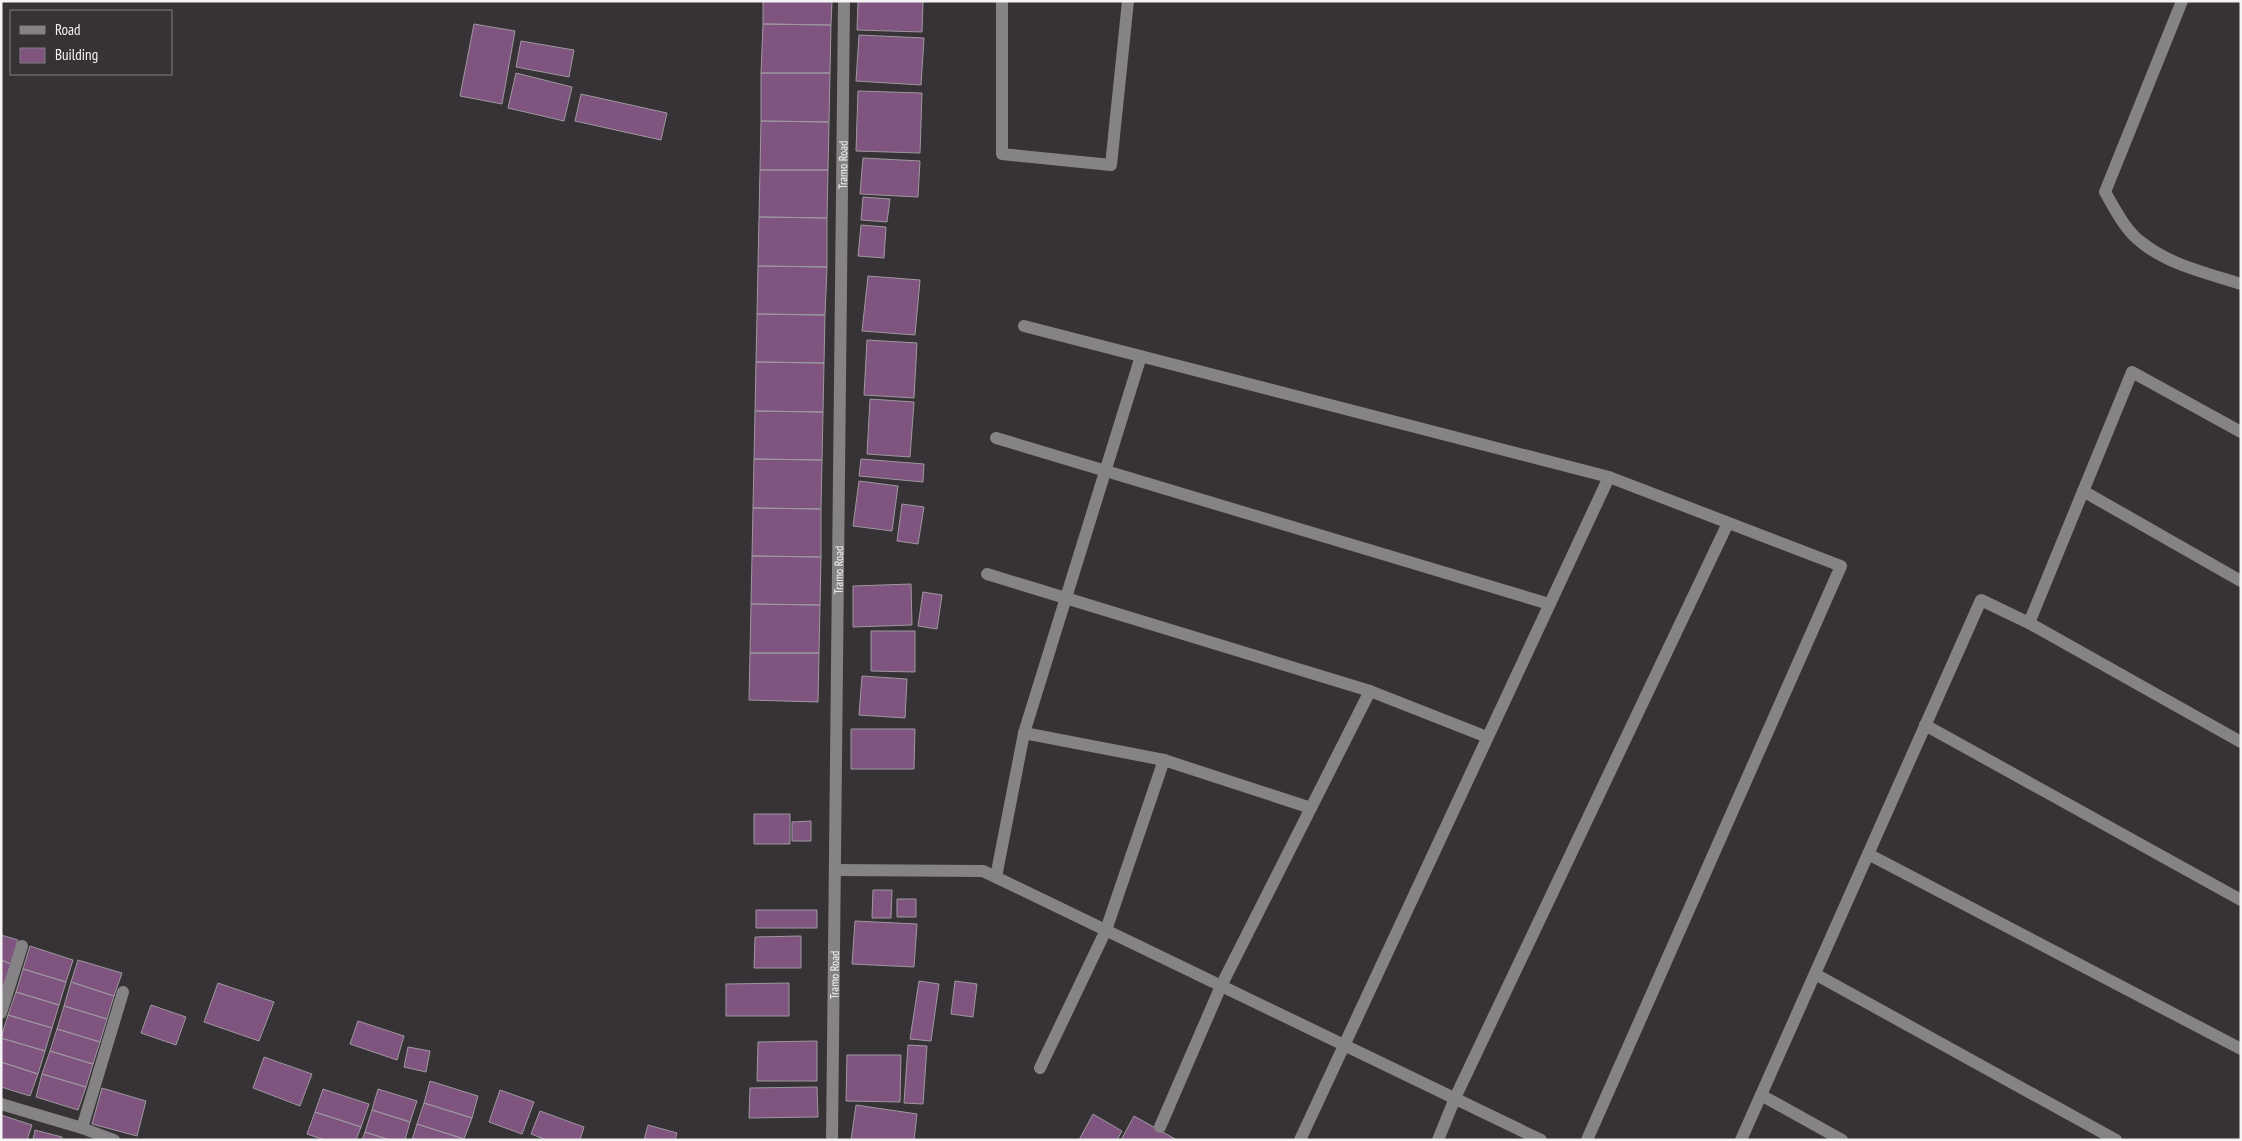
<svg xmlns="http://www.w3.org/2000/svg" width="2242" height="1141" viewBox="0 0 2242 1141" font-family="'PT Sans Narrow',sans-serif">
<rect width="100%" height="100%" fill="#363236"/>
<!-- building -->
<path fill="#7f547f" stroke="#9e999e" d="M763 1H832L831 25 763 24Z
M858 1H923L922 32 857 30Z
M474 24 515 31 502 104 460 96Z
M763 24 831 25 830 73H761Z
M859 35 924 38 921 85 856 81Z
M521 41 574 50 569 77 516 67Z
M516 73 572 87 564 121 508 108Z
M761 73H830L829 122 761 121Z
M858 91 922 93 920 153 856 151Z
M581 94 667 113 661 140 575 121Z
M761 121 829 122 828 170H760Z
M863 158 920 161 918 197 860 194Z
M760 170H828L827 218 759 217Z
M863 197 890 199 887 222 861 220Z
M759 217 827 218V267L758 266Z
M861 225 886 227 884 258 858 256Z
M758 266 827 267 825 315 757 314Z
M868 276 920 280 915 335 862 331Z
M757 314 825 315 824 363 756 362Z
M867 340 917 343 914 398 864 395Z
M756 362 824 363 823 412 755 411Z
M870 399 914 402 910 457 867 454Z
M755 411 823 412 822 460 754 459Z
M754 459 822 460 821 509 753 508Z
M861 459 924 464 923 482 859 476Z
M859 481 898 486 892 531 853 526Z
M902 504 924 507 918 544 897 541Z
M753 508 821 509V557L752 556Z
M752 556 821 557 820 605 751 604Z
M911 584 912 625 853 627V586Z
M923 592 942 595 937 629 918 626Z
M751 604 820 605 819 653H750Z
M871 631H915V672L871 671Z
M750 653H819L818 702 749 700Z
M862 676 907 679 905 718 859 715Z
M851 729H915L914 769H851Z
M754 814H790V844H754Z
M811 821V841H792V822Z
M873 890H892L891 918H872Z
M897 899H916V917H897Z
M756 910H817V928H756Z
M855 921 917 924 914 967 852 964Z
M1 935 18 940 11 964 1 960Z
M801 936V968H754L755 937Z
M30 946 73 960 66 982 23 969Z
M1 960 11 964 3 987 1 986Z
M78 960 122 973 114 996 71 982Z
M23 969 66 982 59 1005 16 992Z
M919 981 939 984 931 1041 910 1039Z
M955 981 977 984 973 1017 951 1014Z
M71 982 114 996 107 1019 64 1006Z
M218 983 274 1002 259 1041 204 1022Z
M789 983V1016H726V984Z
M16 992 59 1005 52 1028 8 1015Z
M151 1005 186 1017 176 1045 141 1033Z
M64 1006 107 1019 100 1042 57 1029Z
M8 1015 52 1028 45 1051 1 1038Z
M358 1021 404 1036 397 1060 350 1044Z
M57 1029 100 1042 93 1064 50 1051Z
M1 1038 45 1051 38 1074 1 1062Z
M817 1041V1081H757L758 1042Z
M908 1045 927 1046 923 1104 904 1103Z
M408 1047 430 1051 426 1072 404 1067Z
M50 1051 93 1064 86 1087 42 1074Z
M847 1055H901L900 1102 846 1101Z
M264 1057 312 1074 300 1106 253 1088Z
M1 1062 38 1074 30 1096 1 1087Z
M42 1074 86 1087 78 1110 36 1097Z
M430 1081 478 1096 472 1118 424 1103Z
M817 1087 818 1117 749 1118 750 1088Z
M102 1088 146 1101 137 1136 92 1124Z
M323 1089 369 1104 361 1127 315 1112Z
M378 1089 417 1101 410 1122 372 1110Z
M500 1090 534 1102 522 1134 489 1122Z
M424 1103 472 1118 464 1139 417 1124Z
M856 1105 917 1114 914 1140H851Z
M372 1110 410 1122 405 1140H390L365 1132Z
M540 1111 584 1127 580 1140H547L531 1134Z
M315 1112 361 1127 356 1140H325L307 1134Z
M1093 1114 1122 1131 1117 1140H1079Z
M1 1115 32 1125 27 1140H1Z
M1134 1116 1177 1140H1121Z
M417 1124 464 1139V1140H412Z
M648 1125 677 1133 675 1140H644Z
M35 1130 62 1137V1140H33Z
M365 1132 390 1140H362Z"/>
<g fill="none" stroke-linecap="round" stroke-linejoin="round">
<!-- minor -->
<g stroke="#858385" stroke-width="12">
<path d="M1002 1V154L1111 165 1128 1"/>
<path d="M2182 1 2105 192C2115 209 2125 230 2141 242 2169 265 2207 273 2241 284"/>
<path d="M1024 326 1609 477 1841 566 1587 1140"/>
<path d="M996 438 1549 604"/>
<path d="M2083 491 2241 581"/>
<path d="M987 574 1370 691 1221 986 1160 1127"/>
<path d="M2029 623 2241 742"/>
<path d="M1370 691 1487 737"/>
<path d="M1925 725 2241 900"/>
<path d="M1024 733 1141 356"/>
<path d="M1164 760 1311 808"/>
<path d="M1868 854 2241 1049"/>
<path d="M835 870 983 871 1541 1140"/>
<path d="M996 877 1024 733 1164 760 1106 930 1040 1068"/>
<path d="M1815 974 2116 1140"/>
<path d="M1 1013 22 946"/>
<path d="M1761 1095 1842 1140"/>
<path d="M1 1104 82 1128 114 1140"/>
<path d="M82 1128 123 992"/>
<path id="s1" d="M832 1140 844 1"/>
<path d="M1300 1140 1609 477"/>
<path d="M1438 1140 1455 1098 1728 523"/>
<path d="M1741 1140 1981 600 2029 623 2132 372 2241 432"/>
</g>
</g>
<g text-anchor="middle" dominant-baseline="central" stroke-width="5" stroke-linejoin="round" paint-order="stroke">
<!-- street labels -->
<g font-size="12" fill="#f5f3f5" stroke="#363236">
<text stroke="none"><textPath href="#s1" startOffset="975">Tramo Road</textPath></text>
<text stroke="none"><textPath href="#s1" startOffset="570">Tramo Road</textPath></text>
<text stroke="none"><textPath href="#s1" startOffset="165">Tramo Road</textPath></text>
</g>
</g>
<!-- border -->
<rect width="2242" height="1141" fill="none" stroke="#f5f3f5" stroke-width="5"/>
<!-- legend -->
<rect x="10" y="10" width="162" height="65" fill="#363236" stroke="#827f82"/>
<rect x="20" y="26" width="25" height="8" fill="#858385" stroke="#827f82"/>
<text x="55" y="35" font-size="15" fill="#f5f3f5">Road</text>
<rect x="20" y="48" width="25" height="15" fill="#7f547f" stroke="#827f82"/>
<text x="55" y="60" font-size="15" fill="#f5f3f5">Building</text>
</svg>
